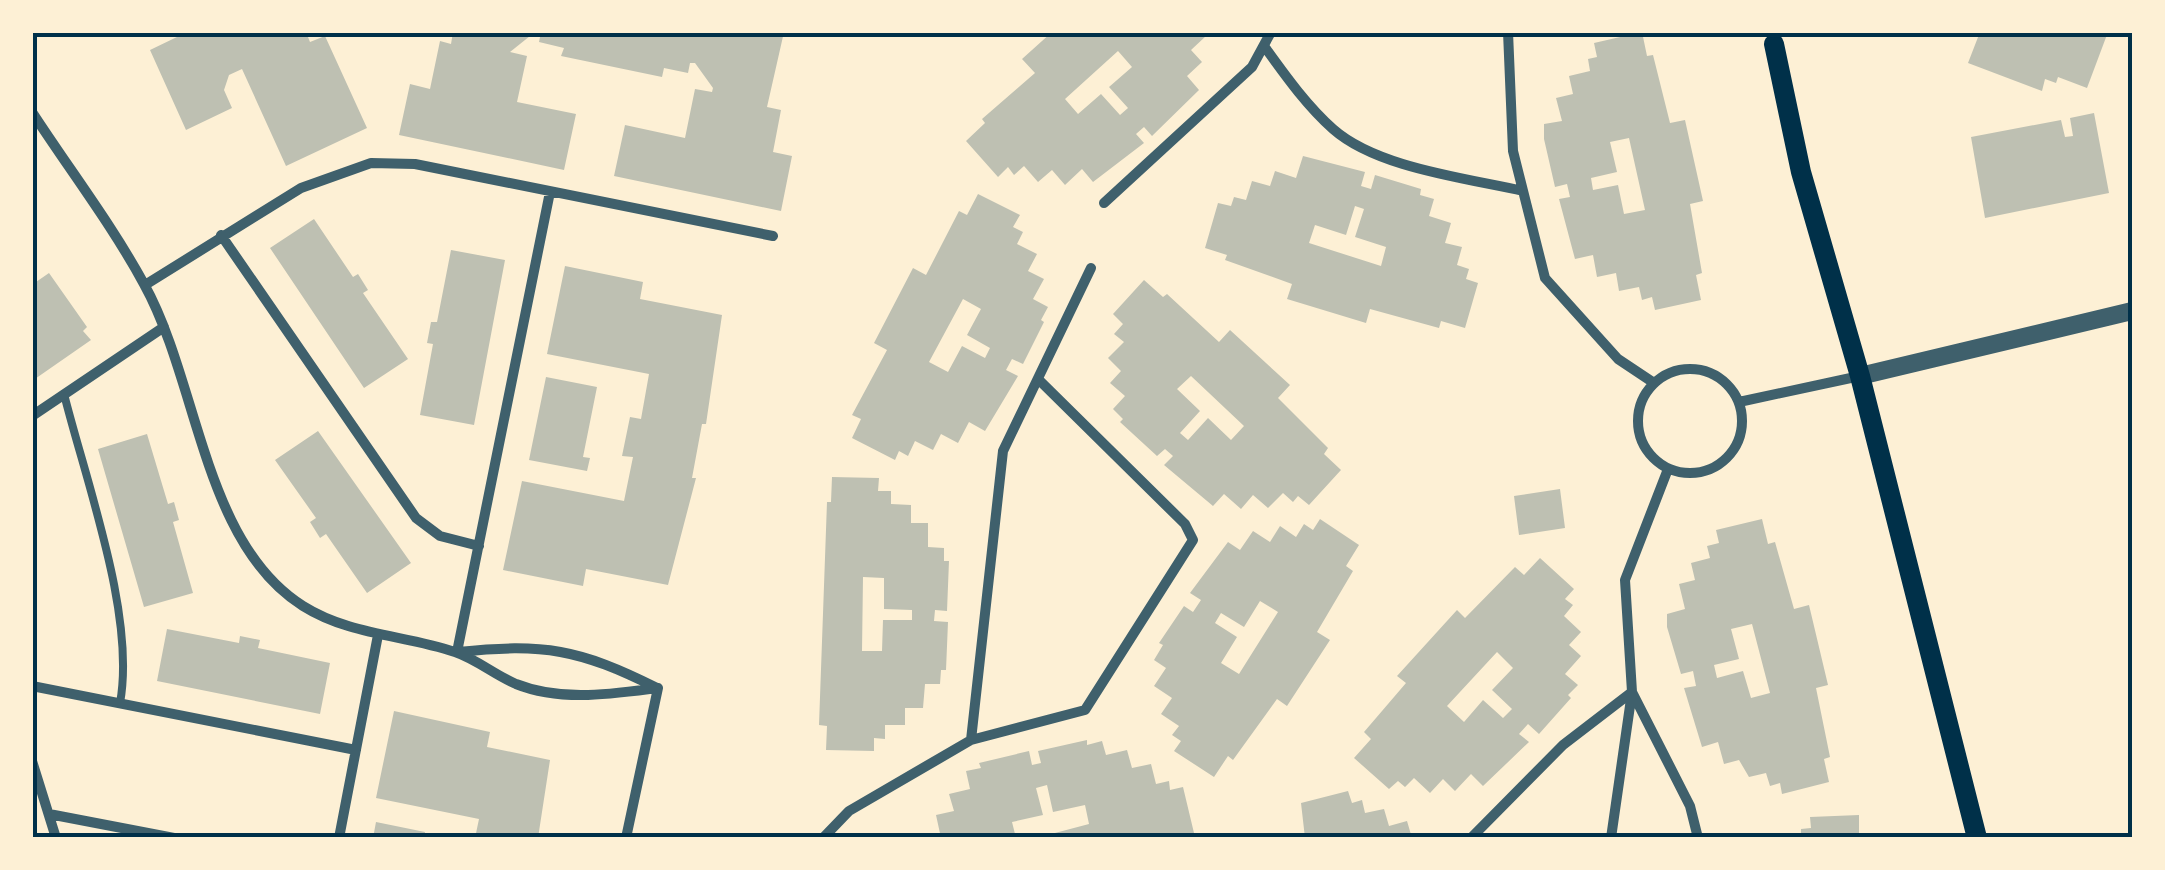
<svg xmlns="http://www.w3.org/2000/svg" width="2165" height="870" viewBox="0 0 2165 870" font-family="'Golos Text',sans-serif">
<rect width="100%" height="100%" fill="#fdf0d5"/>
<!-- building -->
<path fill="#bec0b2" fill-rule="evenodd" d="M177 32H306L310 42 325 36 367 128 286 166 242 69 229 75 224 90 232 108 186 130 150 50 179 36Z
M453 32H535L510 52 527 56 517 102 576 114 564 170 399 135 410 84 430 89 440 41 451 44Z
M541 32H784L767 107 781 110 773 152 792 156 781 211 614 176 625 125 685 138 695 89 712 92 713 88 695 63H690L688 73 664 68 662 77 561 56 564 48 539 42Z
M1052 32H1203L1206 36 1191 50 1202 62 1187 76 1199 90 1152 136 1144 127 1136 134 1144 143 1093 182 1082 169 1065 185 1052 170 1038 182 1024 166 1014 175 1008 167 998 177 966 141 985 123 982 119 1035 73 1022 59ZM1118 51 1132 67 1109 87 1128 108 1120 115 1101 94 1078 114 1065 99Z
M1642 32 1647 56 1653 55 1670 123 1685 120 1703 201 1690 204 1702 273 1696 275 1701 300 1655 310 1652 297 1642 300 1639 287 1619 291 1616 273 1597 277 1593 255 1575 259 1559 199 1570 197 1567 184 1555 187 1544 139V124L1562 121 1556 98 1573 94 1569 76 1590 71 1588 59 1597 57 1594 43ZM1629 138 1645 210 1624 214 1618 185 1593 190 1591 178 1617 172 1610 142Z
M1980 32H2108L2087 88 2058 77 2056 83 2045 79 2042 91 1968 63Z
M2094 113 2109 193 1985 218 1971 137 2061 120 2065 137 2073 136 2070 118Z
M1303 156 1365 172 1361 186 1371 189 1375 175 1421 189 1420 195 1434 199 1429 216 1451 223 1445 243 1462 247 1457 265 1469 269 1466 279 1478 283 1465 328 1441 321 1439 328 1370 309 1366 323 1287 299 1292 284 1225 260 1227 255 1205 248 1218 203 1231 206 1234 197 1246 200 1252 181 1270 186 1275 171 1296 178ZM1355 206 1364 209 1355 237 1386 247 1381 266 1309 243 1315 225 1346 235Z
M978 194 1020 215 1013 227 1023 232 1017 244 1037 254 1028 271 1044 279 1033 299 1048 307 1041 320 1044 322 1023 364 1012 359 1006 370 1018 376 985 431 969 422 958 443 941 434 933 450 915 441 908 456 899 451 895 460 852 438 861 419 852 415 887 350 874 343 913 268 926 275 959 211 967 215ZM963 299 981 309 967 335 990 348 985 358 962 346 948 372 929 362Z
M314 219 353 277 358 274 368 290 363 293 408 359 364 388 270 248Z
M451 250 505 260 474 425 420 415 433 344 427 343 431 322H437Z
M565 266 643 282 640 299 722 315 706 424H702L692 478H696L668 585 586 569 583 586 503 570 522 481 624 501 633 457 622 456 630 417 641 419 649 374 547 354Z
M49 273 87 327 83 331 91 340 32 381V277L36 282Z
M1144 280 1163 297 1167 294 1219 342 1230 330 1290 385 1278 398 1328 448 1324 454 1341 470 1309 505 1298 496 1293 502 1283 493 1268 508 1253 495 1241 509 1224 494 1213 506 1164 465 1173 456 1165 449 1157 456 1120 422 1123 419 1113 409 1125 396 1110 383 1121 371 1108 358 1124 342 1114 334 1123 324 1113 314ZM1191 376 1244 426 1231 440 1208 418 1188 440 1180 433 1200 411 1177 389Z
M546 377 597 387 583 457 590 458 587 471 529 460Z
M318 431 411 563 367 593 326 534 320 538 310 522 316 518 275 460Z
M147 434 168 504 174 502 179 520 173 522 193 593 144 607 98 449Z
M832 477 879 478 878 491H891V504L911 505V523H928V547L944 548V561H949L947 611 935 610 934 621 948 622 946 670H941L940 684H925L923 708H905V725H885V739L874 738V751L826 750 827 726 819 725 827 502H831ZM863 577 884 578V609L912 610V620H883L882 651H862Z
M1560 489 1565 528 1519 535 1514 496Z
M1320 519 1359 545 1346 566 1353 571 1317 632 1330 640 1287 706 1277 699 1233 760 1228 756 1214 777 1174 751 1181 741 1172 735 1179 726 1161 714 1172 698 1154 686 1166 668 1154 660 1163 645 1159 643 1184 606 1193 612 1201 600 1190 593 1228 542 1240 550 1253 531 1270 542 1280 526 1296 537 1304 524 1313 530ZM1260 601 1278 612 1239 674 1221 663 1237 637 1215 623 1221 613 1244 627Z
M1762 519 1768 544 1775 542 1794 609 1809 605 1828 685 1816 688 1830 757 1824 759 1829 782 1782 794 1780 783 1770 786 1766 773 1749 777 1739 760 1724 764 1718 742 1702 747 1684 688 1696 686 1693 671 1681 674 1667 627V614L1685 609 1679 584 1695 580 1691 563 1710 558 1707 546 1719 543 1716 530ZM1752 624 1770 693 1751 698 1743 671 1717 678 1714 665 1739 659 1731 629Z
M1540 558 1574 589 1565 599 1573 605 1564 616 1581 632 1569 645 1581 656 1565 674 1578 685 1568 695 1571 698 1539 734 1528 724 1519 734 1529 742 1483 786 1471 774 1455 791 1443 779 1430 793 1414 778 1405 787 1398 781 1389 789 1354 758 1371 739 1364 732 1406 683 1397 676 1457 610 1465 618 1515 567 1524 575ZM1497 652 1513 668 1492 690 1512 709 1503 718 1483 700 1464 722 1447 706Z
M167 629 239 643 240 636 260 640 258 648 330 663 320 714 157 681Z
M394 711 490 732 487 747 550 760 538 838H475L479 819 376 798Z
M1087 740V745L1102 741 1106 755 1127 750 1132 768 1151 764 1156 784 1169 781 1170 790 1183 787 1194 833 1176 838H1036L1089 824 1085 805 1053 812 1047 785 1036 788 1043 815 1012 822 1016 838H941L936 815 954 811 949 794 970 789 966 771 981 768 979 763 1029 751 1032 765 1041 763 1038 751Z
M1348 791 1352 803 1362 800 1365 813 1384 809 1389 826 1407 821 1412 838H1305L1301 803Z
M1859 815V838H1801V829L1811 828 1810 817Z
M376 822 425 832 424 838H373Z"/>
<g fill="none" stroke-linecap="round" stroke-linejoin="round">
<!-- service -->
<path stroke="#3f606c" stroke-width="8" d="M64 394C86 482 136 616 120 703"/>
<!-- minor -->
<path stroke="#3f606c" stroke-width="10" d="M1508 32 1513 151 1545 278 1618 359 1654 383
M1264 46C1285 75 1306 105 1333 129 1377 168 1466 178 1523 191
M32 112C69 169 112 225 144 284 199 383 203 543 303 606 349 635 404 635 455 652 476 659 495 675 516 684 561 702 611 694 658 688
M1104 203 1252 67 1271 32
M221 235 416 518 440 536 479 546
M145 285 301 188 371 163 415 164 773 236
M1638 421a52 52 0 1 1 104 0a52 52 0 1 1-104 0Z
M1739 402 1860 376
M32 416 164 327
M457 652 550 192
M458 652C544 643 579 649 657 688
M32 686 356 750
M971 740 1085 710 1193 540 1185 524 1038 379
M32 761 56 838
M49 814 174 838
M339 838 378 635
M626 838 658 688
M823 838 849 811 971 740 1003 451 1091 268
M1471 838 1563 745 1632 692 1690 806 1698 838
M1611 838 1632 692 1625 580 1668 469"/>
<!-- tertiary -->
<path stroke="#3f606c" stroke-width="18" d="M1860 376 2132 311"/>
<!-- secondary -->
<path stroke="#003049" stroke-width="20" d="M1774 44 1801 172 1860 376 1977 838"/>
</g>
<!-- border -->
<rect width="2165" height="870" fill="none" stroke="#fdf0d5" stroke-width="70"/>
<rect x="35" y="35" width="2095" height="800" fill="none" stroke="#003049" stroke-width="4"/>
</svg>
